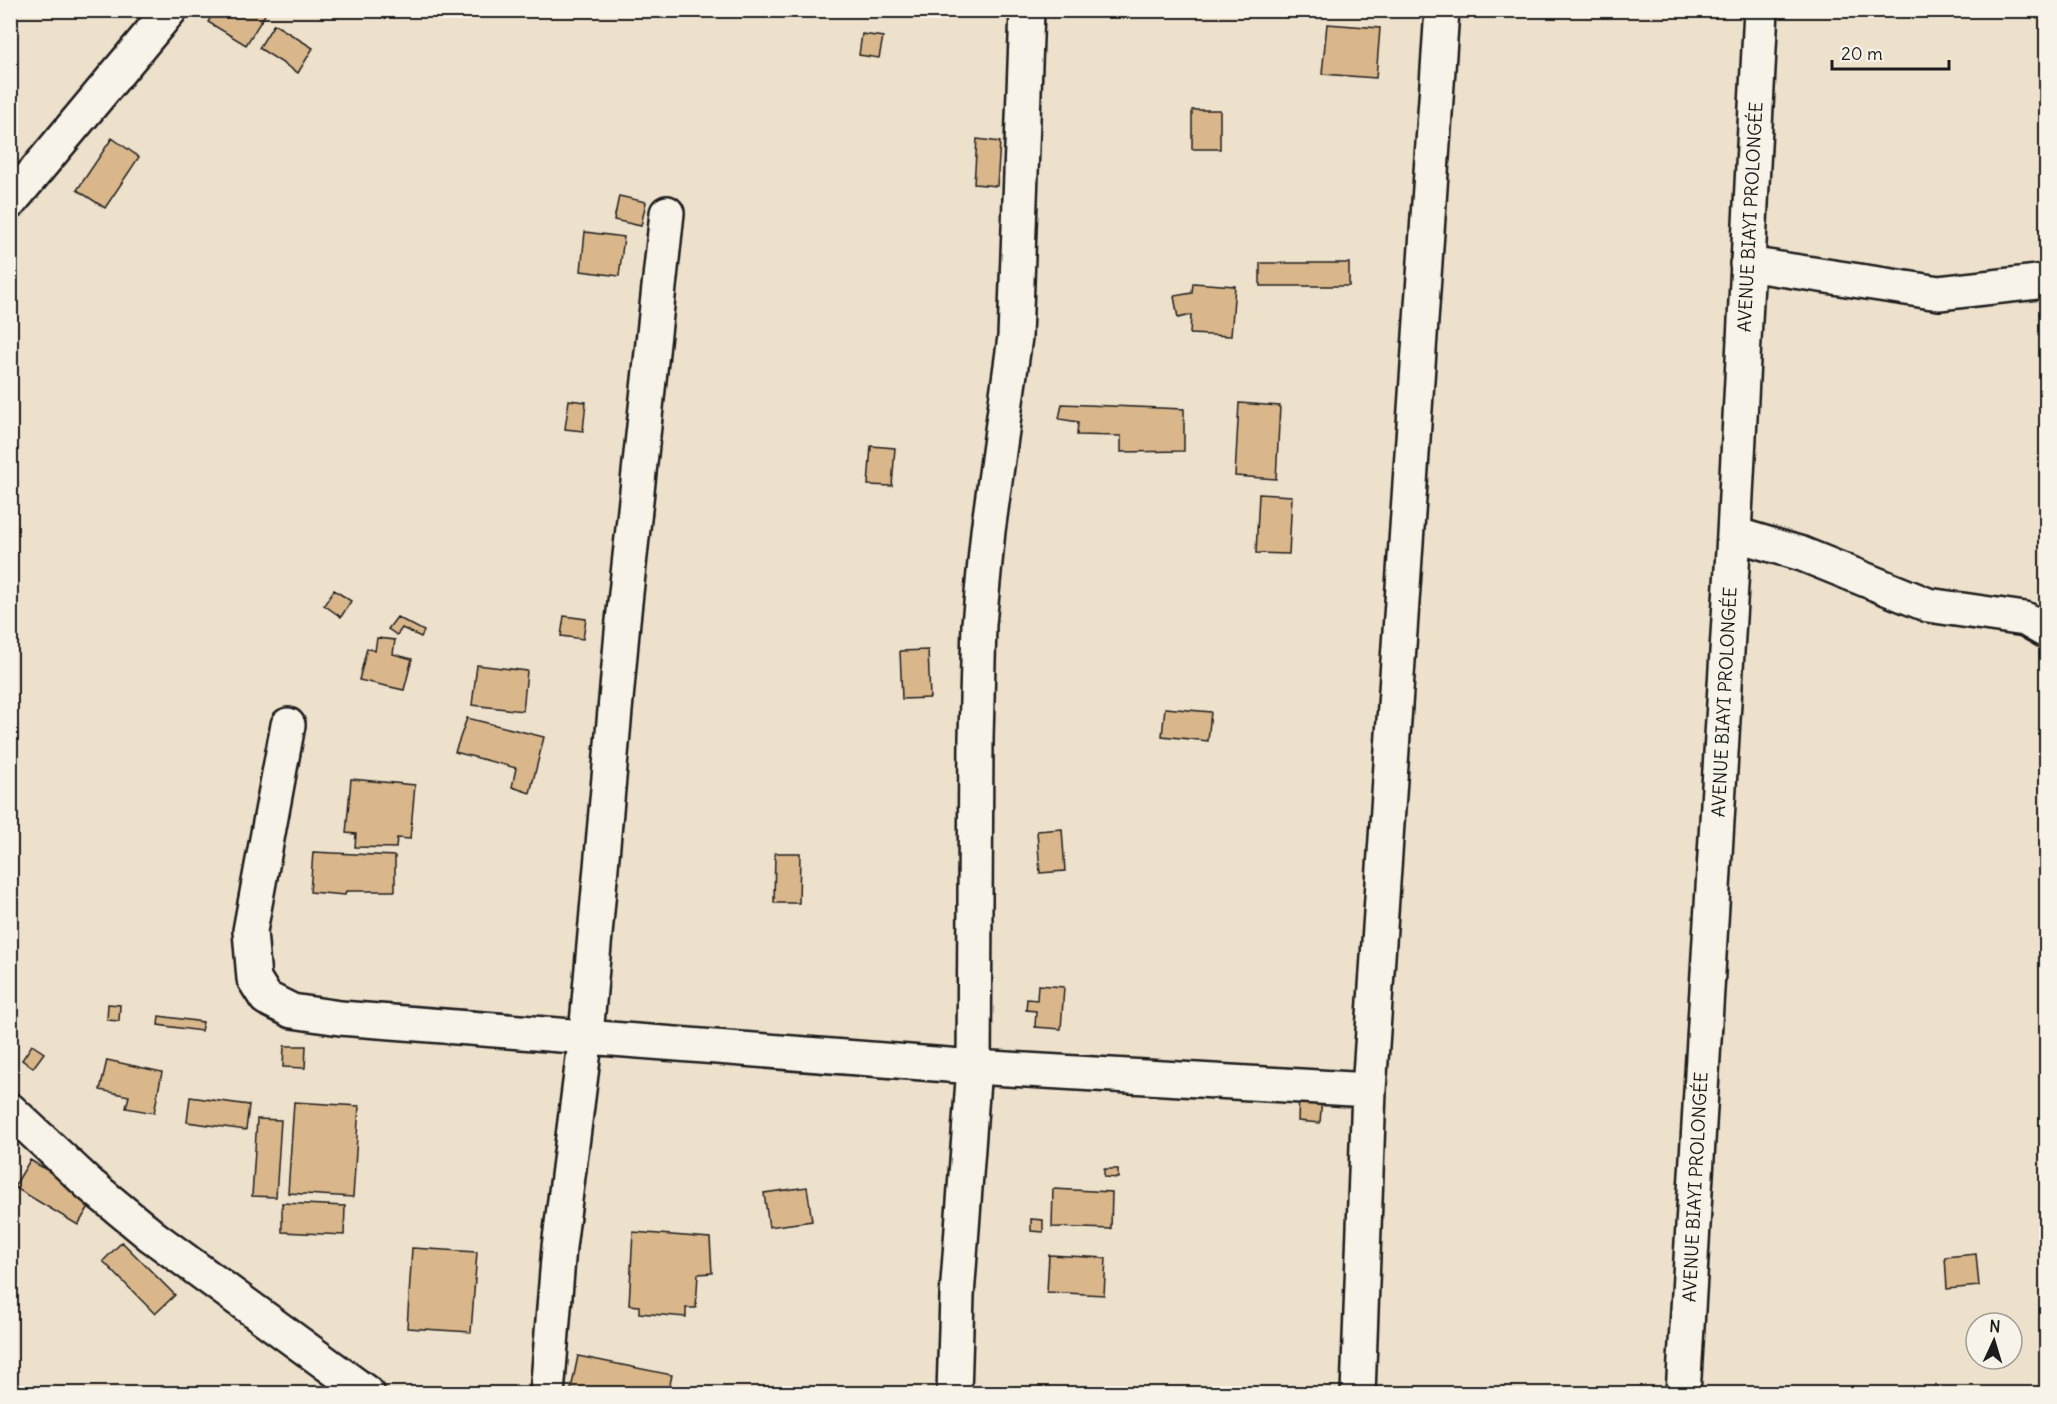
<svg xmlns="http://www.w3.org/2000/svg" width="2057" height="1404" viewBox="0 0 2057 1404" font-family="Delius,sans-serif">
<rect width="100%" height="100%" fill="#eee1cc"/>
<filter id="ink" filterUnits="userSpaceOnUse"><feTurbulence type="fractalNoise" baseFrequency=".0167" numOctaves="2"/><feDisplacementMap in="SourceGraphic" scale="12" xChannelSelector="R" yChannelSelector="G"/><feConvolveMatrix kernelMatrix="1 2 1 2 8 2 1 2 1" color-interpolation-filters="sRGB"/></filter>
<g filter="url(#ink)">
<!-- building -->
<path fill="#d9b78b" stroke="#1c1c1c" stroke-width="1.5" d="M215 10H268L246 45 208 22Z
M274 24 313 48 298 73 259 48Z
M1327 24 1380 28 1376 78 1322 74Z
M862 34 883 37 879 58 859 55Z
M1192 110H1220V149H1192Z
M112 138 139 157 105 208 77 190Z
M977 139 1000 142 997 186 974 184Z
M619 196 646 202 641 226 614 220Z
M585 232 624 237 619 276 581 271Z
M1260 263H1349V286H1260Z
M1193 283 1235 286 1231 336 1190 334 1191 315 1178 318 1174 296 1192 293Z
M569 400 586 402 583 431 565 429Z
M1239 403 1280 406 1276 479 1235 476Z
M1062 404 1184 409V451L1121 452V436L1077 435 1078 422 1059 419Z
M871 446 895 448 892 486 868 485Z
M1259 494 1292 496 1289 554 1256 553Z
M334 590 351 601 341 617 324 605Z
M564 616 586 619 583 639 561 636Z
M397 617 424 631 421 637 402 628 397 635 388 629Z
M377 638 395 640 393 654 412 659 404 690 359 680 367 648 375 651Z
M928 650 930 698 902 699 900 651Z
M477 665 527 671 523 711 472 705Z
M1165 708 1211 712 1208 741 1162 736Z
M467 718 544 737 530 793 512 787 516 768 455 752Z
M351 779 415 785 410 839 397 838 396 848 355 847 356 834 346 833Z
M1062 829 1065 871 1040 873 1037 831Z
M313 852 395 856V891H346L345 895 310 892Z
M775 853H800L799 903H774Z
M1038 985 1064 987 1061 1029 1035 1027 1036 1011 1026 1010 1027 999 1037 1000Z
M108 1004 120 1005 119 1021 107 1020Z
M159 1016 203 1022 201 1031 158 1025Z
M10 1027 18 1033 10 1044Z
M32 1045 44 1053 33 1068 22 1060Z
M284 1046H306L305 1068 283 1067Z
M107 1060 162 1072 154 1113 126 1108 129 1096 100 1090Z
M1299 1095 1322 1096 1320 1123 1298 1121Z
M190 1097 249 1105 246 1130 187 1122Z
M294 1102 359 1106 353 1197 288 1193Z
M257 1119 281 1120 276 1197 252 1196Z
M30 1160 94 1198 78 1225 14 1187Z
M1104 1169H1118V1178L1104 1177Z
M807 1187 812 1221 769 1227 764 1193Z
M1053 1189 1112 1192 1111 1229 1052 1227Z
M282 1203 345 1206 344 1235 282 1232Z
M1031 1219 1043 1220V1232L1031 1231Z
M633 1232 710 1238 712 1273 698 1274 696 1308H686V1317L639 1313V1306L629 1305Z
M122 1242 175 1295 155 1314 103 1261Z
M412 1248 477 1252 471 1332 407 1328Z
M1976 1254 1979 1286 1947 1289 1945 1257Z
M1049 1255 1106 1258 1104 1295 1047 1292Z
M578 1356 672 1375 668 1394H570Z"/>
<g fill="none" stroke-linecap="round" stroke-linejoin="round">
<defs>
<path id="minor" d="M10 202 170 10
M1747 264 1939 293 2046 281
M1734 534 1802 554 1928 605 2025 619 2046 631
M288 725 250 931 254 979 266 998 292 1011 340 1018 974 1067 1369 1090
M10 1110 89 1184 152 1236 368 1394
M547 1394 559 1247 586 1035 623 621 667 213
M954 1394 957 1296 974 1067 976 738 979 624 988 531 1015 337 1027 10
M1358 1394 1369 1090 1442 10
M1683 1394 1734 534 1761 10"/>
</defs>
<!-- minor casing -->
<use href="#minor" stroke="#1c1c1c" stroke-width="38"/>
<!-- minor -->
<use href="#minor" stroke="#f7f3e8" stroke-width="33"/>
</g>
</g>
<g text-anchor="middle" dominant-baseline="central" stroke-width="6" stroke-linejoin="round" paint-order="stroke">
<!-- street labels -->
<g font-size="18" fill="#1c1c1c" stroke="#f7f3e8">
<text transform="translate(1750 217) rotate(-87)">AVENUE BIAYI PROLONGÉE</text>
<text transform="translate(1724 702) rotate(-87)">AVENUE BIAYI PROLONGÉE</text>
<text transform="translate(1695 1187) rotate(-87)">AVENUE BIAYI PROLONGÉE</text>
</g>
</g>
<!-- margin -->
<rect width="2057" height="1404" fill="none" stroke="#f7f3e8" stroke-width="36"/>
<rect x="18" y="18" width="2021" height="1368" fill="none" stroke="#1c1c1c" stroke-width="2" filter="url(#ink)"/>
<!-- north arrow -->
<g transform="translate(1994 1341) rotate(4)"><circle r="28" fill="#f7f3e8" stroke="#9f9d96" stroke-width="1.5"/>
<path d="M0-4.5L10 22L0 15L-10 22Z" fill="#1c1c1c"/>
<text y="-9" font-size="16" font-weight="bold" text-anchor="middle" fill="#1c1c1c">N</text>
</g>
<!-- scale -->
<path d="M1832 60v9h117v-9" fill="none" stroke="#1c1c1c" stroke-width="3"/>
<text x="1841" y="60" font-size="18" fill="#1c1c1c" stroke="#f7f3e8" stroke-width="4.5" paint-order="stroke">20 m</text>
</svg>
